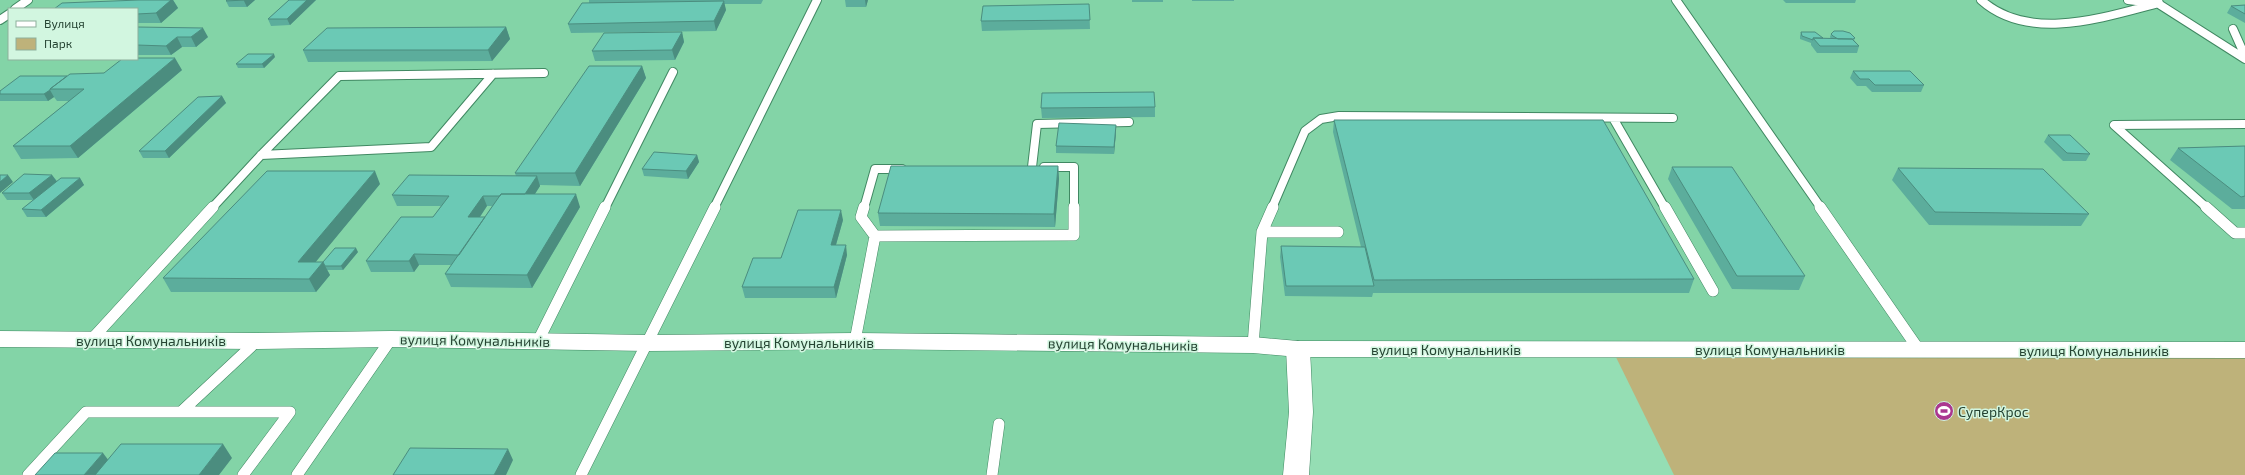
<svg xmlns="http://www.w3.org/2000/svg" width="2245" height="475" viewBox="0 0 2245 475" font-family="'Exo 2',sans-serif">
<rect width="100%" height="100%" fill="#95deb4"/>
<!-- built -->
<path fill="#83d4a7" fill-rule="evenodd" d="M0 0H2245V347L1296 344 1290 475H0ZM9 9H137V59H9Z"/>
<!-- green -->
<path fill="#beb27a" d="M1610 345 2245 347V475H1674Z"/>
<g fill="none" stroke-linecap="round" stroke-linejoin="round">
<defs>
<path id="service-far1" d="M1676 0 1821 208
M1981 0C2029 43 2105 17 2159 3
M2128 0 2153 3
M2154 1 2245 59
M15 9 28 0
M0 20 9 14
M2233 29 2245 56
M1613 118 1665 208
M261 155 431 147 493 74
M1032 167 1037 124 1129 122
M1044 167H1074V208
M212 208 261 155 339 76 544 73
M605 208 673 72
M714 208 817 0
M864 208 875 169H902
M1272 208 1305 131 1321 119 1339 116 1673 118
M2207 208 2114 125 2245 124"/>
<path id="service" d="M864 207 861 217 875 236
M1665 207 1713 291
M1820 207 1919 350
M2206 207 2235 233H2245
M1262 232 1273 207
M92 339 213 207
M538 341 605 207
M855 341 875 236 1074 235V207
M1253 345 1262 232H1338
M181 412 257 341
M28 475 86 412H290
M243 475 290 412
M297 475 391 339
M581 475 715 207
M992 475 999 424"/>
<path id="minor" d="M1298 341 1306 343 1310 349 1313 412 1309 475H1283L1289 412 1286 349 1290 343Z"/>
<path id="tertiary" d="M0 331 257 333 391 331 648 335 855 333 1253 337 1298 341 2245 342V358L1298 357 1253 353 855 349 648 351 391 347 257 349 0 347Z"/>
</defs>
<!-- service-far1 casing -->
<use href="#service-far1" stroke="#408862" stroke-width="10"/>
<!-- service casing -->
<use href="#service" stroke="#408862" stroke-width="12"/>
<!-- minor casing -->
<use href="#minor" stroke="#408862" stroke-width="1"/>
<!-- tertiary casing -->
<use href="#tertiary" stroke="#408862" stroke-width="1"/>
<!-- service-far1 -->
<use href="#service-far1" stroke="#fff" stroke-width="8"/>
<!-- service -->
<use href="#service" stroke="#fff" stroke-width="11"/>
<!-- minor -->
<use href="#minor" fill="#fff" fill-rule="evenodd"/>
<!-- tertiary -->
<use href="#tertiary" fill="#fff" fill-rule="evenodd"/>
</g>
<!-- wall -->
<path fill="#5cad9c" fill-rule="evenodd" d="M139 0H173L178 8 161 23H137V9Z
M255 0 247 7H229L226 1Z
M289 0H316L290 25 271 26 268 19Z
M589 0H763L761 4H724L726 10 716 31 571 33 568 24 589 3Z
M845 0H868L866 7H846Z
M1132 0H1163V2H1132Z
M1192 0H1234V1H1192Z
M1783 0H1856L1855 3H1786Z
M1089 4 1090 29 982 31 981 21Z
M2245 5V23L2227 13 2231 6Z
M137 27 208 37 196 47H182L171 55H137Z
M506 27 510 39 492 61 308 62 303 50Z
M682 32 684 42 675 60 595 61 592 51Z
M1801 32 1823 38 1831 39 1830 37 1831 34 1855 38 1854 40 1859 46 1857 53H1817L1811 45V43L1800 39V36Z
M275 57 264 68H238L236 64Z
M642 66 646 78 580 186 540 185V186L535 194 580 207 532 288 451 287 445 274 452 265H419L414 272H371L366 261 433 217 441 206H397L392 195 516 176 515 173ZM487 206H492L485 217H480Z
M182 70 78 158 21 159 13 146 69 101H57L54 97 48 101H0V91L67 76 104 73Z
M1853 71 1924 85 1921 92H1872L1866 86H1857L1850 78Z
M222 96 226 103 169 158H143L139 151Z
M1155 107V117L1042 118 1041 108Z
M1334 120 1694 279 1689 293H1373L1372 297 1285 296 1280 257 1281 246 1361 247 1333 132Z
M1116 132 1114 154 1056 153V146Z
M2048 135 2090 154 2086 161H2063L2044 142Z
M2245 146V209H2232L2170 160 2178 148Z
M697 155 699 162 688 179 644 176 642 169Z
M1058 166 1059 179 1055 227 880 226 878 213Z
M1672 167 1805 276 1799 290 1732 289 1668 179Z
M1898 168 2089 214 2081 226 1929 225 1892 180Z
M52 175 57 181 80 178 84 185 46 217H27L22 209 33 200H7L2 193Z
M380 184 315 262H323L358 252 343 270H327L330 275 316 292H171L163 278Z
M843 220 836 245 847 255 836 298H745L742 287 781 258Z"/>
<!-- shaded-wall -->
<path fill="#4b8d7f" d="M171 0H173L178 8 161 23 156 13Z
M244 0H255L247 7 244 1Z
M307 0H316L290 25 287 19Z
M865 0H868L866 7Z
M724 1 726 10 716 31 714 21Z
M506 27 510 39 492 61 488 50Z
M203 28 208 37 196 47 191 37Z
M682 32 684 42 675 60 672 50Z
M177 37 182 47 171 55 166 46Z
M274 54 275 57 264 68 262 64Z
M175 58 182 70 78 158 70 146Z
M642 66 646 78 580 186 575 173Z
M50 90 54 97 48 101 44 94Z
M222 96 226 103 169 158 165 151Z
M1116 125V132L1114 154V147Z
M697 155 699 162 688 179 686 171Z
M1058 166 1059 179 1055 227 1054 214Z
M375 171 380 184 305 275 298 262Z
M8 175 13 182 0 193V182Z
M52 175 57 182 34 200 29 193Z
M537 176 540 186 527 206 523 196Z
M80 178 84 185 46 217 41 210Z
M576 194 580 207 532 288 527 275Z
M483 196 487 206 473 227 468 217Z
M841 210 843 220 833 255 831 245Z
M846 245 847 255 836 298 834 287Z
M356 248 358 252 343 270 341 266Z
M414 254 419 265 414 272 409 261Z
M323 262 330 275 316 292 309 279Z
M223 444 232 458 219 475H199Z
M508 449 513 460 506 475H494Z
M103 453 109 461 97 475H84Z"/>
<!-- building -->
<path fill="#6bc9b5" stroke="#4b8d7f" d="M139 0H171L156 13 137 14V9H54L62 3Z
M227 0H244L226 1Z
M289 0H307L287 19H268Z
M724 1 714 21 568 24 582 3Z
M1089 4 1090 20 981 21 983 6Z
M2245 5V14L2231 6Z
M137 27 203 28 191 37H177L166 46 137 45Z
M506 27 488 50H303L327 28Z
M1834 31H1843L1850 33 1855 38 1853 39H1838L1833 36 1831 34Z
M682 32 672 50 592 51 604 33Z
M1801 32H1815L1823 38H1813V40L1802 36Z
M1813 38 1852 39 1859 46H1820Z
M248 54H274L262 64H236Z
M137 58H175L70 146H13L84 89H50L70 74 104 73 122 59H137Z
M589 66H642L575 173H515Z
M1853 71H1910L1924 85H1875L1869 79H1860Z
M20 76H67L50 89V90L44 94H0V91Z
M1154 92 1155 107 1041 108 1042 93Z
M222 96 165 151H139L198 97Z
M1334 120H1603L1694 279 1374 280Z
M1059 123 1116 125 1114 147 1056 146Z
M2048 135H2070L2090 154 2067 153Z
M2245 146V196L2241 197 2178 148Z
M654 152 697 155 686 171 642 169Z
M891 166H1058L1054 214 878 213Z
M1672 167H1732L1805 276H1737Z
M1898 168 2043 169 2089 214 1935 212Z
M267 171H375L298 262H323L309 279 163 278Z
M24 174 52 175 29 193H2Z
M0 175H8L0 182Z
M409 175 537 176 525 194H501L500 196H483L468 217H485L459 255 414 254 409 261H366L401 217H433L449 196 392 195Z
M61 178H80L41 210 22 209Z
M501 194H576L527 275 445 274Z
M798 210H841L831 245H846L834 287H742L753 258H781Z
M1281 246 1365 247 1374 286H1286Z
M335 248H356L341 266H325L323 262Z
M121 444H223L199 475H95Z
M410 448 508 449 494 475H393Z
M55 453H103L84 475H35Z"/>
<!-- icons -->
<defs>
<symbol id="stadium-disc" viewBox="-11 -11 22 22"><circle r="9.5" fill="#ab3790" stroke="#d2f6e0"/><path d="M0-5a6.5 5 0 1 0 0 10a6.5 5 0 1 0 0-10ZM-3.5-1.8h7v3.6h-7Z" fill="#fff"/></symbol>
</defs>
<g fill-rule="evenodd">
<use href="#stadium-disc" x="1933" y="400" width="22" height="22"/>
</g>
<g text-anchor="middle" dominant-baseline="central" stroke-width="3" stroke-linejoin="round" paint-order="stroke">
<!-- street labels -->
<g font-size="14" fill="#264433" stroke="#d2f6e0">
<text x="151" y="340">вулиця Комунальників</text>
<text transform="translate(475 340) rotate(1)">вулиця Комунальників</text>
<text x="799" y="342">вулиця Комунальників</text>
<text transform="translate(1123 344) rotate(1)">вулиця Комунальників</text>
<text x="1446" y="349">вулиця Комунальників</text>
<text x="1770" y="349">вулиця Комунальників</text>
<text x="2094" y="350">вулиця Комунальників</text>
</g>
<!-- poi labels -->
<g font-size="14" fill="#264433" stroke="#d2f6e0" text-anchor="start">
<text x="1958" y="411">СуперКрос</text>
</g>
</g>
<!-- legend -->
<rect x="8" y="8" width="130" height="52" fill="#d2f6e0" stroke="#8daf9b"/>
<rect x="16" y="21" width="20" height="6" fill="#ffffff" stroke="#8daf9b"/>
<text x="44" y="28" font-size="12" fill="#264433">Вулиця</text>
<rect x="16" y="38" width="20" height="12" fill="#beb27a" stroke="#8daf9b"/>
<text x="44" y="48" font-size="12" fill="#264433">Парк</text>
</svg>
